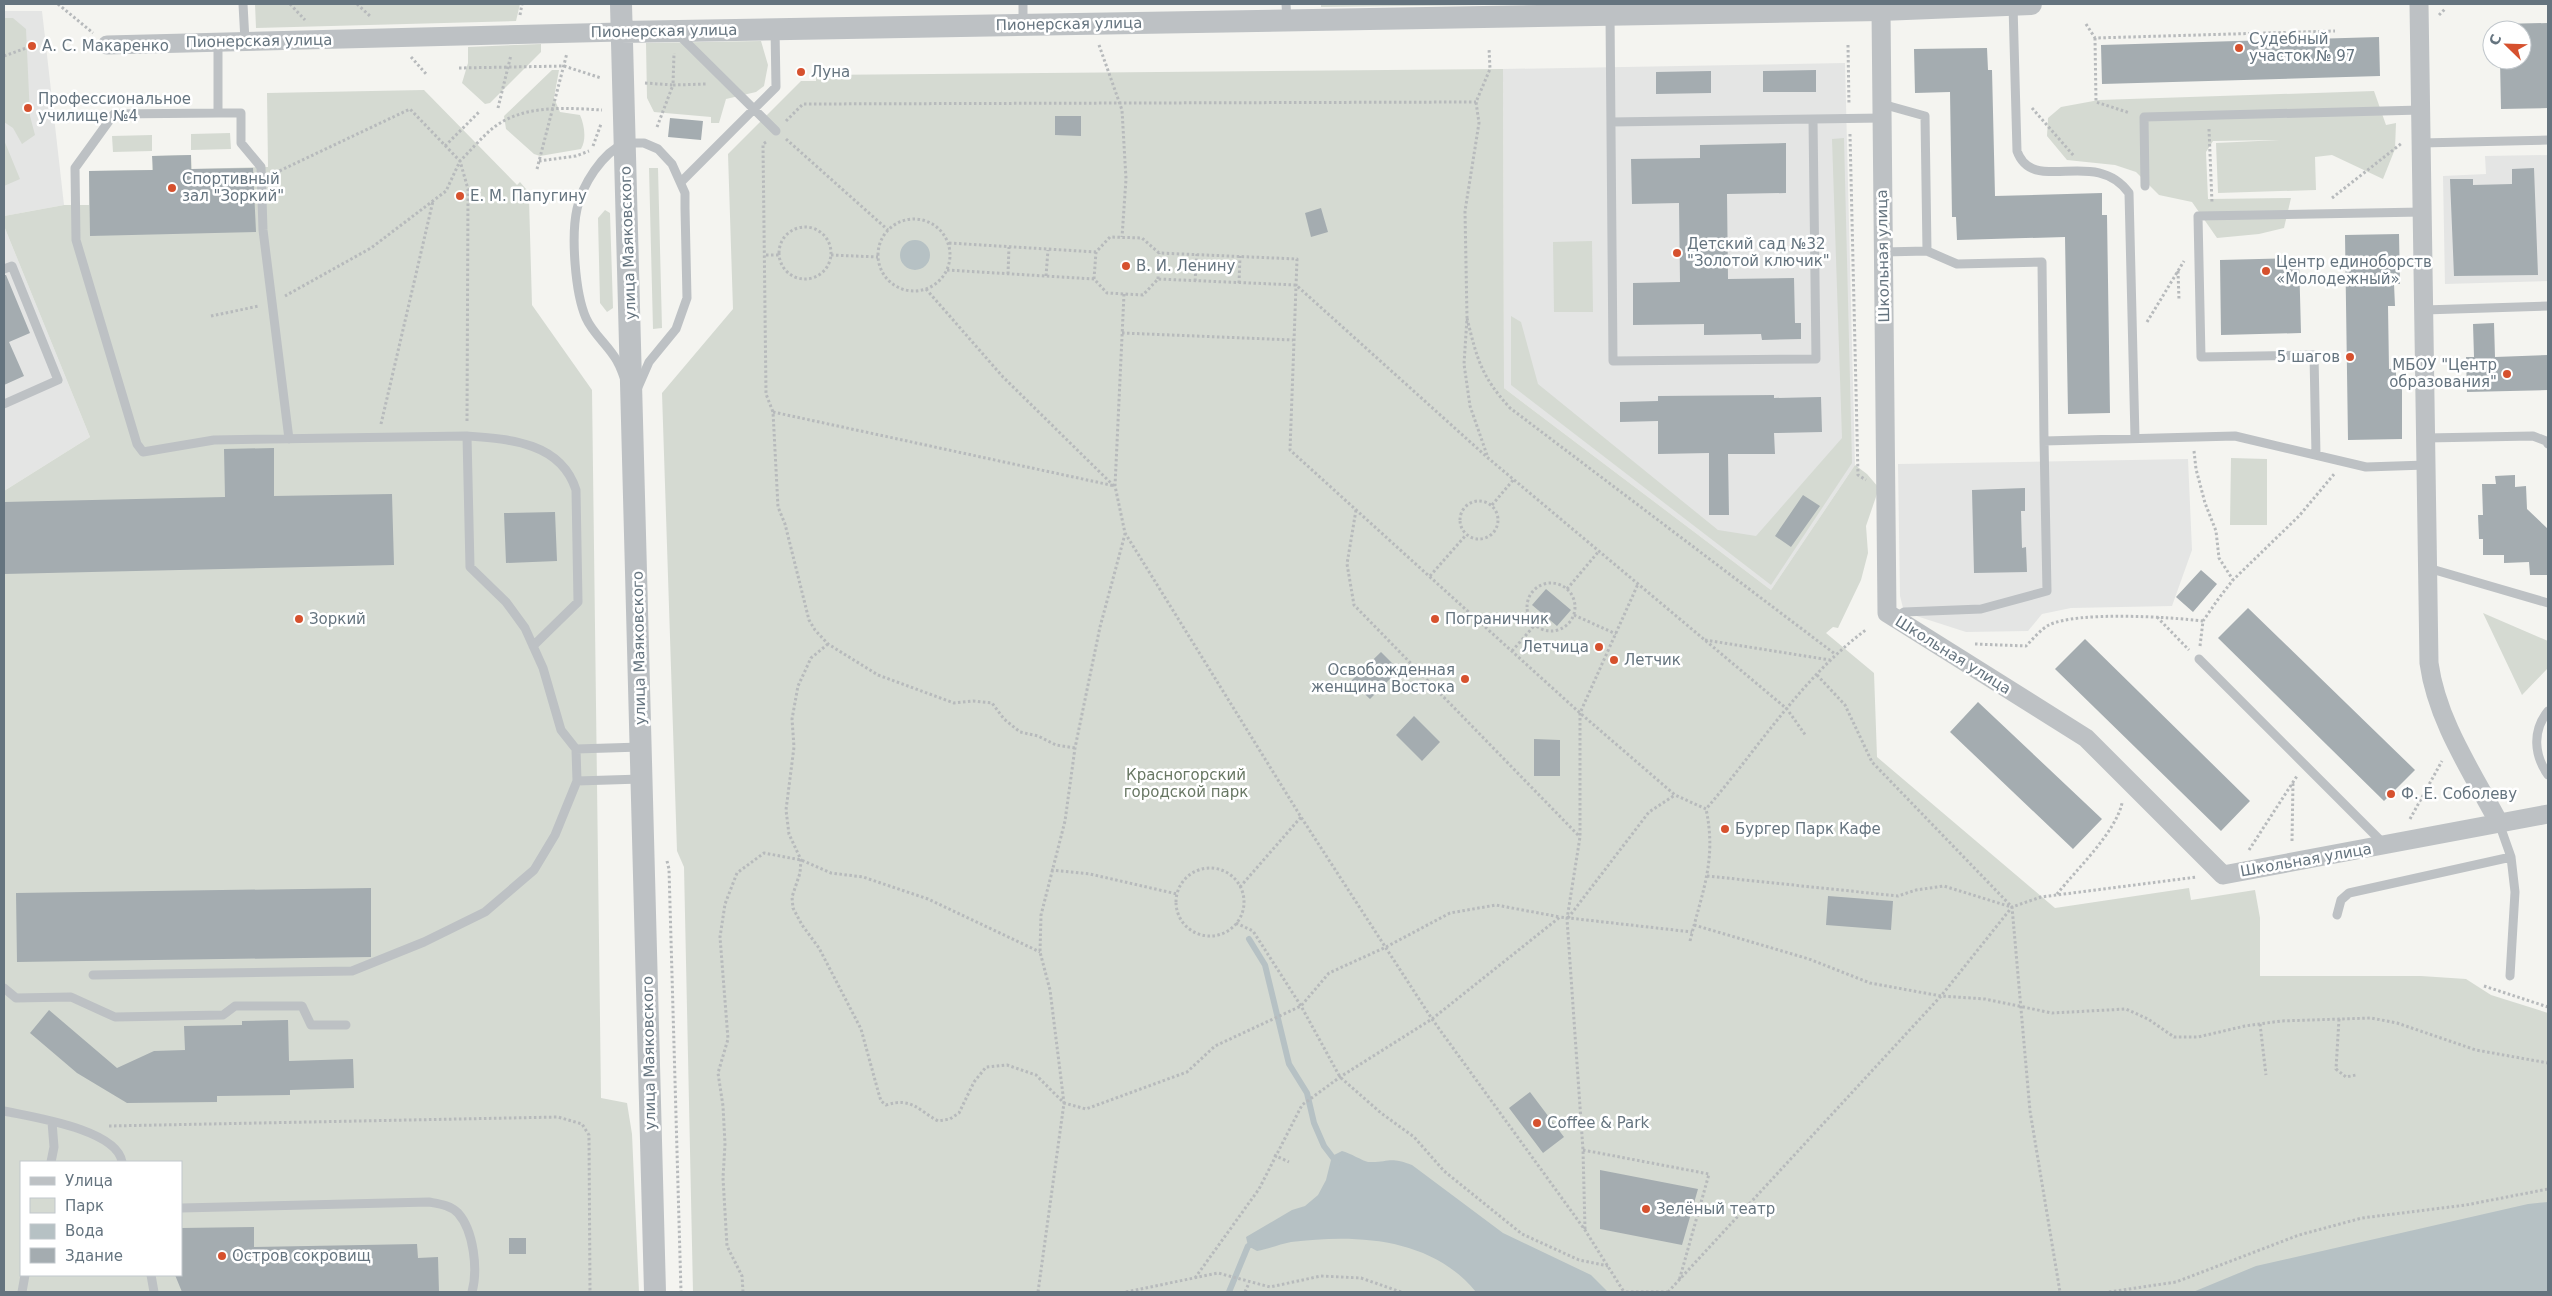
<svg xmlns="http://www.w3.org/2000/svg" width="2552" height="1296" viewBox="0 0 2552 1296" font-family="'DejaVu Sans',sans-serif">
<rect width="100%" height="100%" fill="#f4f4f0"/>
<!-- built -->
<path fill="#e4e5e4" d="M4 11H42L64 205 4 216Z
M1845 63 1855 465 1771 590 1504 388 1503 69Z
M2548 155V281L2445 284 2443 176 2486 174 2485 156Z
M4 226 90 437 4 491Z
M2188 459 2192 550 2172 606 2071 608 2042 614 2028 631 1966 632 1904 612 1900 596 1898 464Z"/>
<!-- green -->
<path fill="#d5dad2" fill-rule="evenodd" d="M255 4H520L516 21 256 28Z
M1321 4H1483V5L1321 7Z
M4 18H13L26 29 30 116 35 135 22 144 13 128 4 122Z
M761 41 768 65 764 86 756 92 726 99 719 123H711V117L654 112 647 98 646 43Z
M541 44V52L490 103 485 104 462 83 468 63V47Z
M1503 69 1504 388 1771 590 1855 465 1867 474 1879 488 1866 526 1868 553 1861 580 1838 628 1833 627 1826 633 1874 673 1877 757 2055 908 2189 888 2191 900 2255 890 2260 918V976H2421L2466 979 2491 995 2548 1013V1292H693L684 867 677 851 662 393 733 309 728 154 801 81H816V75Z
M552 70H559L554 98 560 112 580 115C584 124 587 139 581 149L540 156 534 154 506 129 504 116Z
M424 90 517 185 520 182 532 196 529 199 532 305 592 390 601 1098 627 1103 632 1134 639 1292H4V491L90 437 4 226V216L64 205H89V171L152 170 153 156 191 155 192 169 268 167 267 93ZM21 1162H181V1275H21Z
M2374 91 2386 125 2396 123 2395 149 2383 179 2332 155 2315 157 2316 190 2218 193 2216 143 2279 140 2213 141 2206 152 2208 199 2291 198 2284 228 2259 234 2217 238 2192 202 2159 195 2136 172 2115 165 2067 160 2047 136 2048 118 2061 107 2099 100Z
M230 133 231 149 191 150V134Z
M152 135V151L113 152 112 136Z
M1844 138 1852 463 1771 585 1511 385V316L1521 322 1538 384 1718 530 1756 536 1842 438 1832 139Z
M4 140 20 179 4 186Z
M649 168H658L662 328 653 329Z
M605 210 610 213 613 308 607 312 600 303 598 218Z
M1592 241 1593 312H1554L1553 242Z
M2231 458 2267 459V525H2230Z
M2483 613 2548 641V668L2522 695Z"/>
<!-- water -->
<path fill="#b6c1c4" d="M900 255a15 15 0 1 1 30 0a15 15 0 1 1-30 0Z
M1342 1151C1350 1153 1363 1161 1368 1162 1389 1163 1388 1156 1412 1165L1503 1233 1591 1275 1608 1292H1476C1431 1237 1356 1234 1291 1242 1280 1244 1269 1249 1257 1251L1248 1246 1246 1237 1292 1210 1305 1206 1318 1195 1326 1180 1332 1156Z
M2548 1202V1292H2193L2256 1266 2528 1204Z"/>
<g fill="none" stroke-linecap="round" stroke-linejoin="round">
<!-- stream -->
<path stroke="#b6c1c4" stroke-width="6" d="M1249 939 1265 965 1289 1064 1307 1093 1314 1123 1324 1146 1337 1163
M1229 1292 1248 1246 1254 1244"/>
</g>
<!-- building -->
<path fill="#a4acb0" d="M2548 23V108L2501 109 2500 60H2522V30H2499V24Z
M2379 37 2380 76 2102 84 2101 45Z
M1987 48 1988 70H1992L1995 196 2102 193V215H2107L2110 413 2068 414 2065 237 1957 240 1956 217H1952L1950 92 1915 93 1914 49Z
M1816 70V92H1763V71Z
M1711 71V93L1656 94V72Z
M1055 116H1081V136L1055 135Z
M670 118 703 121 701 140 668 137Z
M1786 143V193L1727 194 1728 279 1794 278 1795 323H1801V339L1762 340 1761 334 1704 335V324L1633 325V283L1680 282 1679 203 1632 204 1631 159 1700 158V145Z
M191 155V169L253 168 256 232 90 236 89 171 153 170 152 156Z
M2534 168 2538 275 2454 276 2450 179H2473V185L2512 184V169Z
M1321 208 1328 232 1311 237 1305 213Z
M2399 234 2400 284H2394L2395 306H2388L2389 369 2396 368V389H2402V439L2348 440 2345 235Z
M2299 258 2301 333 2221 335 2220 260Z
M4 275H6L30 333 9 342 24 376 4 385Z
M2494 323 2495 357 2548 355V390L2467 392 2466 357H2474L2473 324Z
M1774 395V398L1821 397 1822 432 1774 433 1775 454H1728L1729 515H1709V453L1658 454V421L1620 422V402L1658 401V396Z
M274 448V496L392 494 394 565 4 574V502L225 497 224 449Z
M2515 475V487L2526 486 2527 509 2548 529V575H2530L2529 562 2504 563V555H2483V539H2479L2478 515H2483L2482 484H2496L2495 476Z
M2025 488V511H2021L2022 548 2026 547 2027 572 1974 573 1972 490Z
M1803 495 1820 506 1791 547 1775 536Z
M555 512 557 561 506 563 504 513Z
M2201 570 2217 584 2193 612 2176 597Z
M1546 589 1571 610 1557 626 1532 605Z
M2248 608 2415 770 2384 801 2218 638Z
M2085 639 2250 801 2221 831 2055 669Z
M1381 652 1399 670 1370 699 1351 681Z
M1978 702 2102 819 2073 849 1950 732Z
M1414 716 1440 742 1422 761 1396 735Z
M1534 739 1560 740V776H1534Z
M371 888V957L17 962 16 893Z
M1828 896 1893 901 1891 930 1826 925Z
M49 1010 117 1068 154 1051 185 1050 184 1026 242 1025V1021L288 1020 289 1061 353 1059 354 1088 290 1090V1095L217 1096V1102L127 1103 77 1073 30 1033Z
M1530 1092 1564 1137 1543 1153 1509 1108Z
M1600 1170 1698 1189 1682 1245 1600 1229Z
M254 1227V1247L417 1244 418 1258 438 1257 439 1292H182L175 1275H181V1228Z
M509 1238H526V1254H509Z"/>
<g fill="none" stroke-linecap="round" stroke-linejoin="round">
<!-- path -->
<path stroke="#b7babc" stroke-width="3" stroke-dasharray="2.5 2.5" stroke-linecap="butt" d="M58 4 93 33
M290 4 305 20
M357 4 371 17
M520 15 522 4
M2439 15 2445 9
M2086 24 2095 38 2335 31
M2095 38 2096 102 2130 113
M1099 45 1122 110 1126 179 1122 237
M1848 45 1849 105
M4 56 32 46
M411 57 427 75
M459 68 564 66 601 78
M645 83 673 85 674 53
M498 108 511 55
M2032 108 2074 156
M786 121 803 104 1476 102
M657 127 673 85 707 84
M2209 129 2212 203
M1850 134 1858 475 1866 480
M786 139 888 230
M766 142 763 144 766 394 773 412 778 507 785 524 809 620 815 630 828 644 878 675 954 703 973 701 992 703 1004 719 1020 732 1038 736 1056 745 1075 748
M445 146 480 111
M593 146 601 124
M539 161 576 156 589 151
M537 169 567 53
M275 173 410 109 460 161 446 191 371 248 285 296
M2332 198 2402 143
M878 255a36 36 0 1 1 72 0a36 36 0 1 1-72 0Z
M779 253a26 26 0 1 1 52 0a26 26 0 1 1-52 0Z
M949 243 1096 252
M766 255H779
M831 255 878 257
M947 270 1094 279 1107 293 1143 295 1158 279 1296 285 1488 458 1787 709 1806 736
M2178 271 2179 300
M1008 274 1009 247
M1046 276 1048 250
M1094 279 1096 252 1110 237 1142 238 1159 253 1297 259 1290 450 1580 713 1675 795 1706 809C1758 749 1802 677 1867 629
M1158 279 1159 253
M1195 281 1197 254
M1239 283 1240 256
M926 289 1003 377 1114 486
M1124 294 1115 486 1125 533 1301 817 1432 1019 1585 1230 1624 1292
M211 316 259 306
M1467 318C1477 359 1481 376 1510 408L1835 654
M2147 322 2184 261
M1122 333 1293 340
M773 412 1115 486
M467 421 468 189 460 161C471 150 481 138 493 128 523 104 567 108 602 110
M381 424 433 201
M2194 451 2196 469 2205 503 2216 531 2219 558 2233 580
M1487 455 1470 406 1464 364 1467 318 1465 211 1479 123 1476 102 1490 69 1489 48
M1460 520a19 19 0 1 1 38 0a19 19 0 1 1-38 0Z
M1492 505 1514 479
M1356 510 1347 564 1354 605 1579 836
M1430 576 1466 535
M1527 607a24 24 0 1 1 48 0a24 24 0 1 1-48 0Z
M1567 589 1599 551
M1574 615 1616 634
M2157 617 2189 650
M1705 640 1830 660
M828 644 811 658 798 686 792 719 794 747 786 810 789 834 801 860 800 873 792 897 793 908 802 925 819 948 861 1029 878 1091 881 1101 886 1105C912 1097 918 1110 938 1121L950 1119 959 1113 974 1082 986 1067 1007 1065 1036 1075 1064 1103 1086 1109 1187 1072 1215 1046 1301 1006 1329 973 1386 947 1450 913 1496 905 1560 917
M1975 644 2026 646C2033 639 2041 629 2049 625 2077 611 2170 617 2203 621
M2200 646 2203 621 2219 598 2233 580 2299 516 2335 473
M1512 651 1534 626
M1817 675 1845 705 1872 762 2012 907 2030 1111 2060 1292
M2410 819 2442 761
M2292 841 2293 782
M2249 850 2297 776
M667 861 669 869 681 1292
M1176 902a34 34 0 1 1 68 0a34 34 0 1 1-68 0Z
M1051 870 1090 874 1177 894
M1707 876 1898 896 1916 890 1944 886 2011 907
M1240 887 1301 817
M2057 894C2076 870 2116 832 2122 803
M1568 918 1649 812 1675 795
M1236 923 1253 931 1301 1006 1340 1077 1381 1113 1414 1137 1444 1171 1522 1234 1579 1260 1608 1266
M1694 925 1809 959 1870 983 1941 996 1985 999 2052 1013 2126 1009 2148 1019 2174 1037H2198L2245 1026 2281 1021 2371 1018 2397 1023 2476 1050 2548 1063
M1690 941C1702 892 1717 860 1706 809
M2484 986 2548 1007
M2339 1019 2336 1069 2346 1077 2356 1075
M2260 1024 2266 1075
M109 1126 558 1117 582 1124 589 1135 590 1292
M1583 1150 1709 1174 1679 1281
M1274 1155 1289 1162
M1585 1229 1583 1150 1567 919 1580 837V713L1638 584
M1195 1278 1259 1189 1302 1105 1340 1077 1432 1019 1560 917 1692 932
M743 1292 742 1276 727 1246 723 1178 725 1144 723 1106 718 1073 728 1039 720 937 725 904 737 873 764 853 801 860 831 873 863 877 928 899 1040 952
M1038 1292 1064 1103 1050 990 1040 952 1041 915 1065 821 1075 748 1100 627 1125 534
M1126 1292 1218 1273 1270 1287 1321 1276 1361 1278 1401 1292
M1245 1292 1249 1283
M1626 1292H1671
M1668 1292 1941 996 2012 907 2041 897 2197 877
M2109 1292 2176 1282 2299 1235 2362 1218 2466 1205 2548 1189"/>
<!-- service -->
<path stroke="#bdc1c4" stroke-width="9" d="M243 4 245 41
M1023 4V25
M1286 4 1287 20
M2013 5 2017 151C2033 196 2095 146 2129 193L2135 437
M1610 14C1611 130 1612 246 1613 361L1816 359 1813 119 1611 122
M679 35 776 131
M1882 104 1925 116 1927 251
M218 113H241V143L261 167 263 230 289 439
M1813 119 1882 118
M625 143H644L658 149 672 164 685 193V208L687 298 676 329 649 362 632 401C627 388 624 373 617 361 609 346 593 334 586 318 575 293 571 236 577 209 582 185 602 153 625 143Z
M2421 143 2548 140
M681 182 776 87 775 29
M2145 186 2144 117 2421 110
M1883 252 1927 251 1957 264 2042 262 2044 441 2235 436 2366 467 2426 465
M4 269 12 266 58 380 4 404
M2424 310 2548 306
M467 436C509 439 561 442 576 490L578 602 533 646
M2426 438 2533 436 2546 441 2548 444
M2316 455 2314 355 2201 357 2198 216 2422 212
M2428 568 2548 603
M1895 618 1904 612 1981 609 2047 591 2044 441
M2199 659 2385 845
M2548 711C2532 731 2534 755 2548 775
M576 749 641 747
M577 781 641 779
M2499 823 2511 857 2515 892 2510 976
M2337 915 2341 900 2349 893 2511 857
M93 975 352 971 424 942 485 912 534 870 555 835 577 781 576 749 561 730 543 668 525 628 506 602 470 567 467 436 214 440 143 452 137 444 76 240 75 168 114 114 218 113V42
M4 988 16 998 71 997 115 1017 223 1015 235 1006H302L311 1025H346
M4 1111C31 1117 117 1129 122 1162
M51 1162 54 1147 52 1122
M181 1208 429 1202C440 1204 450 1205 458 1213 474 1231 478 1270 472 1292
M151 1275 154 1292
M22 1292 25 1275"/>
<!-- minor -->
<path stroke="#bdc1c4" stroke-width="19" d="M2419 4 2429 663C2437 721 2472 772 2499 823
M1881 10 1887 613 2086 738 2223 875 2548 814
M107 45 621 32"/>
<!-- tertiary -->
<path stroke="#bdc1c4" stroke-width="22" d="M621 4 655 1292
M621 32 1881 10 2031 4"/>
</g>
<!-- markers -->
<g fill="#d6512e" stroke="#fff" stroke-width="2">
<circle cx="32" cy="46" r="5"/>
<circle cx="2239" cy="48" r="5"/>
<circle cx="801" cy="72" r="5"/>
<circle cx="28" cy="108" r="5"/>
<circle cx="172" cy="188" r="5"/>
<circle cx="460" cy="196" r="5"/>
<circle cx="1677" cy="253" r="5"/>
<circle cx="1126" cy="266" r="5"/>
<circle cx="2266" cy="271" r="5"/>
<circle cx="2350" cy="357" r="5"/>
<circle cx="2507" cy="374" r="5"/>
<circle cx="299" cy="619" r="5"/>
<circle cx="1435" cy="619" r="5"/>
<circle cx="1599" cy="647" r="5"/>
<circle cx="1614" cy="660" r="5"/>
<circle cx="1465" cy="679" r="5"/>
<circle cx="2391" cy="794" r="5"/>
<circle cx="1725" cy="829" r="5"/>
<circle cx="1537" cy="1123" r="5"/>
<circle cx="1646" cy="1209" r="5"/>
<circle cx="222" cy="1256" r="5"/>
</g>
<g text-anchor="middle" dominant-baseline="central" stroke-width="5" stroke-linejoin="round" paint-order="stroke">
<!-- street labels -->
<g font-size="15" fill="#65747f" stroke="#fff">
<text transform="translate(1069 24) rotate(-1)">Пионерская улица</text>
<text transform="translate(664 31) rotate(-1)">Пионерская улица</text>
<text transform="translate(259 41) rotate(-1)">Пионерская улица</text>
<text transform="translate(628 243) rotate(-92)">улица Маяковского</text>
<text transform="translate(1883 256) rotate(-91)">Школьная улица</text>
<text transform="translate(639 648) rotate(-91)">улица Маяковского</text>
<text transform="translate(1953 655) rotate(32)">Школьная улица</text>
<text transform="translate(2306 860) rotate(-10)">Школьная улица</text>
<text transform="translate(649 1053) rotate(-91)">улица Маяковского</text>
</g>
<!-- poi labels -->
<g font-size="15" fill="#65747f" stroke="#fff" text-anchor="start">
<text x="2249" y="39">Судебный<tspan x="2249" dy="17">участок № 97</tspan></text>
<text x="42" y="46">А. С. Макаренко</text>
<text x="811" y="72">Луна</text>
<text x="38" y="99">Профессиональное<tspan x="38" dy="17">училище №4</tspan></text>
<text x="182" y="179">Спортивный<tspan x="182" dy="17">зал "Зоркий"</tspan></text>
<text x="470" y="196">Е. М. Папугину</text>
<text x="1687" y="244">Детский сад №32<tspan x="1687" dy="17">"Золотой ключик"</tspan></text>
<text x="2276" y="262">Центр единоборств<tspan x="2276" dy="17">«Молодежный»</tspan></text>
<text x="1136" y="266">В. И. Ленину</text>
<text x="2340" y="357" text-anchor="end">5 шагов</text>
<text x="2497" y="365" text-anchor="end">МБОУ "Центр<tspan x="2497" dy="17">образования"</tspan></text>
<text x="309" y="619">Зоркий</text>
<text x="1445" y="619">Пограничник</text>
<text x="1589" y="647" text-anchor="end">Летчица</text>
<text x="1624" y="660">Летчик</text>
<text x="1455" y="670" text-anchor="end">Освобожденная<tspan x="1455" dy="17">женщина Востока</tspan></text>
<text x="2401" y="794">Ф. Е. Соболеву</text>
<text x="1735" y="829">Бургер Парк Кафе</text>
<text x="1547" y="1123">Coffee &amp; Park</text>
<text x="1656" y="1209">Зелёный театр</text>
<text x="232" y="1256">Остров сокровищ</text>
</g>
<!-- park labels -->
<g font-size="15" fill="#687763" stroke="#fff">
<text x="1186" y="775">Красногорский<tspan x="1186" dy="17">городской парк</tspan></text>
</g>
</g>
<!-- border -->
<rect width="2552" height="1296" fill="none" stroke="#65747f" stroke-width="10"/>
<!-- legend -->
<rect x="20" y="1161" width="162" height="115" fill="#ffffff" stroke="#c1c7cc"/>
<rect x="30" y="1177" width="25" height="8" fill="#bdc1c4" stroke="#c1c7cc"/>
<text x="65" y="1186" font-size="15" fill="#65747f">Улица</text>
<rect x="30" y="1198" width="25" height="15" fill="#d5dad2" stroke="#c1c7cc"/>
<text x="65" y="1211" font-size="15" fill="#65747f">Парк</text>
<rect x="30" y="1224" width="25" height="15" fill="#b6c1c4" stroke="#c1c7cc"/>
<text x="65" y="1236" font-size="15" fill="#65747f">Вода</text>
<rect x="30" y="1248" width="25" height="15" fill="#a4acb0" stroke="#c1c7cc"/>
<text x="65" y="1261" font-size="15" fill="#65747f">Здание</text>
<!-- north arrow -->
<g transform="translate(2507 45) rotate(293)"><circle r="24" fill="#ffffff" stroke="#c1c7cc"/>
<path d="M0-4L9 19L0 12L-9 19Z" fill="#d6512e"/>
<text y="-8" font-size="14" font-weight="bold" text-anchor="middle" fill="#65747f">С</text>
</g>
</svg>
